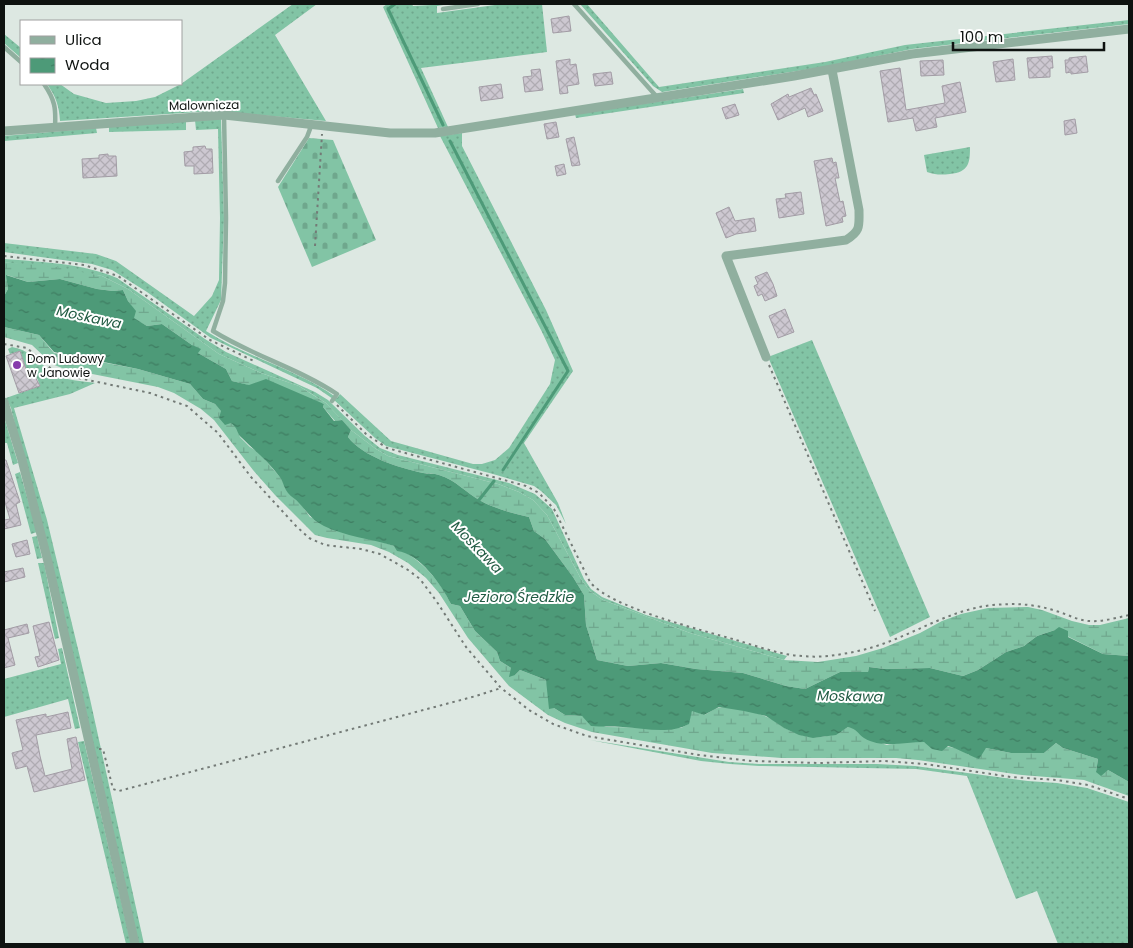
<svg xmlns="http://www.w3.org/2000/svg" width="1133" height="948" viewBox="0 0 1133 948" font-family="Poppins,sans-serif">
<defs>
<pattern id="grass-dots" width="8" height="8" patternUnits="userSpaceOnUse" patternTransform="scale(1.25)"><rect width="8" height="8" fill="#82c4a5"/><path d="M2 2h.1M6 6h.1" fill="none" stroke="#6fa78d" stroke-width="1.8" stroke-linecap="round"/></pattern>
<pattern id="wetland-marsh" width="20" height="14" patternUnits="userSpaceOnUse" patternTransform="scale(1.25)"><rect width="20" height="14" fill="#82c4a5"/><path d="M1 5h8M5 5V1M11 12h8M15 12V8" fill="none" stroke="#6fa78d"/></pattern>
<pattern id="cemetery-stones" width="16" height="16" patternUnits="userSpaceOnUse" patternTransform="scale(1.25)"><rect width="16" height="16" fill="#82c4a5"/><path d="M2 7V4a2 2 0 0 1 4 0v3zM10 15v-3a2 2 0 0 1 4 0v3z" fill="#6fa78d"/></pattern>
<pattern id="water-ripples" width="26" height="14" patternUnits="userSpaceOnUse" patternTransform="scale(1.25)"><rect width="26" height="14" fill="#4d9a78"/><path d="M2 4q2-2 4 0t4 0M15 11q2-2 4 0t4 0" fill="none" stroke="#3e7c61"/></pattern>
<pattern id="building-cross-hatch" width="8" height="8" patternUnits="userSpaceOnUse" patternTransform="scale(1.25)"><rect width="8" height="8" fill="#cdc8d1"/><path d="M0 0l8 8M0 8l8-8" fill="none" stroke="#afabb2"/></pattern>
</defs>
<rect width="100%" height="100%" fill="#dde8e2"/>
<!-- grass -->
<path fill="url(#grass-dots)" d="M293 4H317L275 35 326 121 214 111 60 121C59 105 56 97 47 84H60L74 94 106 103 136 101 155 97 181 84Z
M387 4H412L413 6 450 4 437 6V13L502 4H542L547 52 421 68 448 127 438 128 383 7Z
M580 4H587L659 87 825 62 905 45 1129 20V24L912 49 829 66 662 92 653 86Z
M4 34 21 48V58L4 43Z
M743 89 744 93 576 118 575 114Z
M221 119 224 219 221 300 206 331C248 358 297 369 337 398L340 394 391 441 473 464H482L495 460 509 448 550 384 555 360 542 332 440 136 462 133V146L546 310 573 371 524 443 558 503 566 524 556 505 541 491 534 486 493 474 386 446 375 438 333 399 317 388 211 338 147 292 112 270 92 264 4 252V243L96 254 116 261 194 316 212 296 219 280 220 218 218 129 196 130 195 120Z
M186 120V130L109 132V127Z
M96 128 97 133 4 141V136Z
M970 147C970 163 969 172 950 174 941 175 936 175 927 172L924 155Z
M4 259C42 262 82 263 117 278L205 339 226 352 315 392 328 400 365 436 380 448 398 455 509 483 535 494 552 509 584 579 591 589 602 597 646 615 787 656 784 660 690 633 603 600 590 591 581 579 547 515 533 500 519 492 498 484 388 456 376 449 351 430 326 403 299 386 261 373 219 354 128 289 102 276 4 262Z
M812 340 930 617 890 637 768 357Z
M12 347C35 352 36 362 54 373 65 381 83 381 95 383L70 394 14 408 47 520 90 699 144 944H139L11 408 6 398 40 386 37 378 28 375 20 351 10 354 8 349Z
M4 417 18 463 13 465 7 443H4Z
M20 472 37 532 31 534 15 474Z
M37 536 42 558 37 559 32 537Z
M38 563H44L59 638 55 639Z
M62 648 80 728 75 729 68 699 4 717V679L61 664 58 649Z
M590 740 729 762 759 764H877L915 766 1028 781 1057 783 1087 788 1129 802V944H1058L1037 891 1016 899 967 776 916 769 759 766 730 764 701 761Z
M84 741 131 944H126L78 742Z"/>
<!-- wetland -->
<path fill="url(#wetland-marsh)" d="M4 262 56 267 102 276 128 289 219 354 261 373 299 386 313 395 326 403 342 420 335 421 323 407 324 404 232 381 226 369 198 353 192 345 162 324 147 326 133 318 135 311 128 301 123 290 113 291 97 289 60 279 28 282 7 275 8 289 4 296Z
M4 327 39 335 54 353 138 369 190 384 203 399 215 404 237 428 240 437 250 447 258 452 280 477 288 492 300 503 310 517 394 546C420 559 438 577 451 604L460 606 475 631 497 652 500 661 511 668 515 675 520 670 546 680 554 708 565 715 582 716 606 727 681 728 688 724 692 710 704 715C709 713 713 709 718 708 726 705 759 713 767 717 773 719 778 724 783 727 806 740 826 741 848 727L855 728 865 738 887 745 905 742H924L960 749 969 755 986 748 1011 753H1044L1056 743 1063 748 1098 759 1096 772 1108 770 1129 782V796L1084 780 1022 775 918 760 896 758H782L712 753 592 732 565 723 548 715 509 686 468 638 439 593 426 578 408 563 389 552 371 545 327 538 315 535 275 495 253 470 214 420 201 409 174 393 158 387 62 368 52 364 32 345 4 337Z
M351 430 376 449 388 456 498 484 519 492 533 500 547 515 581 579 590 591 603 600 690 633 784 660 818 662 856 656 883 648 920 633 942 621 961 614 988 608 1028 607 1042 610 1072 621 1089 625H1100L1129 618V656L1103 654 1055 630 1037 636 1024 646 1006 652 978 670 963 676 930 668 885 669 869 667 868 672H840L805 689 786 686 743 673 696 669 661 663 628 666 597 660 586 625 584 595 573 577 545 539 534 531 529 517C512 513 496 509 481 501 466 493 456 480 439 475 434 473 428 474 423 473 400 468 363 457 348 437Z"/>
<!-- cemetery -->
<path fill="url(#cemetery-stones)" d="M309 138 333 140 376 240 312 267 278 187Z"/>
<!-- water -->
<path fill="url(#water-ripples)" d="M6 275 28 282 60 279 97 289 113 291 123 290 128 301 136 311 134 318 147 326 162 324 192 345 201 349 198 353 226 369 232 381 249 385 266 379 324 404 323 407 334 421 342 420 351 430 348 437C363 457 400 468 423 473 428 474 434 473 439 475 456 480 466 493 481 501 496 509 512 513 529 517L534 531 545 539 573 577 584 595 586 625 597 660 628 666 661 663 696 669 743 673 786 686 805 689 840 672H868L869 667 885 669 930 668 963 676 978 670 1006 652 1024 646 1037 636 1055 630 1059 627 1068 631V637L1103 654 1129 656V782L1108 770 1101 776 1096 772 1098 759 1063 748 1056 743 1044 753H1011L986 748 979 759C968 755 959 749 948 746L942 751 932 749 924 742C905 742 882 749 864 738 858 734 857 729 848 727L836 735 813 738 799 735 784 728 766 716 744 711 719 707 704 715 692 711 689 724C669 735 644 728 623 727 612 726 602 727 591 726L582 716 565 715 554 708 549 709 546 680 520 670 515 675 509 677 511 668 500 661 497 652 475 631 460 606 451 604C441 584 420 554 397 551L394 546C372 539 344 536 324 526 312 520 307 512 299 503 296 499 291 497 288 493 284 488 283 481 279 476 268 461 254 450 242 438 236 433 239 429 231 423L225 425 219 418 221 411 215 404 203 399 190 384 138 369 54 352 39 335 4 327V296L8 289Z"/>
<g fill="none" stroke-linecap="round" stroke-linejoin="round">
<!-- stream -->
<path stroke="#4d9a78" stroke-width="3" d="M395 4 388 9 443 125
M450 141 568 371 503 470
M479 500 494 481"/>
</g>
<!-- building -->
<path fill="url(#building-cross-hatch)" stroke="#a29ca5" d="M569 16 571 31 553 33 551 19Z
M1052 56 1053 68H1050V77L1029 78 1027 58Z
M1086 56 1088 72 1071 74V72L1066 73 1065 60H1069V58Z
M570 59V65L576 64 579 84 567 86 568 93 560 94 556 61Z
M1013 59 1015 80 996 82 993 62Z
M943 60 944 75 921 76 920 61Z
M900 68 906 110 945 103 942 86 960 82 966 112 935 118 937 127 916 131 913 118 888 122 880 71Z
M540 69 543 90 525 92 523 77 532 76 531 70Z
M611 72 613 84 595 86 593 74Z
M501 84 503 98 481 101 479 87Z
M811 88 814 95 816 94 823 111 808 117 805 108 778 120 771 104 788 94 789 97Z
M735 104 739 115 726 119 722 108Z
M1075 119 1077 133 1065 135 1064 121Z
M556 122 559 137 547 139 544 124Z
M574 137 580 165 572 166 566 139Z
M205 146 206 149H212L213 173 194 174V166H185L184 152 193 151V147Z
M108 154V156H116L117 176 83 178 82 159 99 158V155Z
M832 158 833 163 836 162 839 178H835L840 202 843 201 846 216 842 217 843 222 826 226 814 161Z
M564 164 566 174 557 176 555 166Z
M801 192 804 214 779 218 776 199 786 198 785 194Z
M729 207 735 221 754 218 756 231 736 234 726 238 716 213Z
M767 272 773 284 777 296 765 301 762 294 758 296 754 286 758 284 755 277Z
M785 309 794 332 778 338 769 316Z
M20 351 28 375 33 373 40 386 19 393 6 356Z
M4 460H6L20 502 16 504 21 525 4 529V520L10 519 4 499Z
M27 540 30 554 16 557 12 544Z
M23 568 25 577 4 582V572Z
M49 622 59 660 38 667 35 657 40 656 33 626Z
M27 624 29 633 8 638 15 665 4 668V630Z
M68 712 71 728 36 735 40 756 45 776 72 769 67 739 76 737 85 780 34 792 27 766 16 769 12 753 23 750 16 720 46 714V717Z"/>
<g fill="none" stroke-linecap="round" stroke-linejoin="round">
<!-- path -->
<path stroke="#737a76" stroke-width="2" stroke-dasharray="2.5 4" stroke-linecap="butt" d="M315 246 322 134
M4 256 84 265 118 276 210 340 256 362
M4 344 27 348 55 372 69 376 150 393 187 406 218 433 251 477 296 526 309 538 325 545 361 549 380 554 408 570 420 579 437 602 466 647 501 688 529 710 553 724 587 736 699 755 752 761 819 763 885 761 925 764 1011 777 1057 780 1088 785 1129 799
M769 365 875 611
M337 405 366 434 387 448 526 486 539 493 554 509 590 582C611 608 702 630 736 640 757 646 780 655 802 656 821 658 839 655 858 651 906 641 944 610 993 605 1015 603 1035 604 1056 611 1067 614 1077 620 1088 621 1102 622 1116 618 1129 615
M99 749H103L113 789 119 791 476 696 501 688"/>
<!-- lane -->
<path stroke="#90af9f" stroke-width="4.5" d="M574 4 657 97
M443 9 478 4
M4 47 21 62
M44 84C55 100 56 108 55 127
M224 115 226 218 225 283 223 301 213 331C253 356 298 368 337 394L332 401
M278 181 307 137 310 129 309 124"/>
<!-- street -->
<path stroke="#90af9f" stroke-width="9" d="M4 131 224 115 390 133H435L794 76 912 54 1129 29
M766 357 726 256 846 240C861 231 859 226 859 210L832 70
M4 402 22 460 48 562 135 944"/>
</g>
<!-- markers -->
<circle fill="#873bac" stroke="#fff" stroke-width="2" cx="17" cy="365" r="5"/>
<g text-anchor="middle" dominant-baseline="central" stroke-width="4" stroke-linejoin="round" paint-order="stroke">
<!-- street labels -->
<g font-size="12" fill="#0e1210" stroke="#fff">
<text transform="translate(204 105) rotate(-1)">Malownicza</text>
</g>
<!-- poi labels -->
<g font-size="12" fill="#0e1210" stroke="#fff" text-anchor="start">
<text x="27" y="358">Dom Ludowy<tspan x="27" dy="14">w Janowie</tspan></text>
</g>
<!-- water labels -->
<g font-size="14" font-style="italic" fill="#225c44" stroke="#fff">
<text transform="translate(89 317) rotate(12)">Moskawa</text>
<text transform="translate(477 547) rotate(46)">Moskawa</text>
<text x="519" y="597">Jezioro Średzkie</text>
<text transform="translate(850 696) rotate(1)">Moskawa</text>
</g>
</g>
<!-- border -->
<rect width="1133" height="948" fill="none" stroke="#0e1210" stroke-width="10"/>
<!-- legend -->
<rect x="20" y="20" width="162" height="65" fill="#ffffff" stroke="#9fa09f"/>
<rect x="30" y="36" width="25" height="8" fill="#90af9f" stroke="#9fa09f"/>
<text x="65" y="45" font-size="15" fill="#0e1210">Ulica</text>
<rect x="30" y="58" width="25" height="15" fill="url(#water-ripples)" stroke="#9fa09f"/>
<text x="65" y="70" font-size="15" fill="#0e1210">Woda</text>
<!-- scale -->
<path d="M953 42v8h151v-8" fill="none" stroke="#0e1210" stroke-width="2.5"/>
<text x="960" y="42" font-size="15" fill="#0e1210" stroke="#ffffff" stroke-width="4" paint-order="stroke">100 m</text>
</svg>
